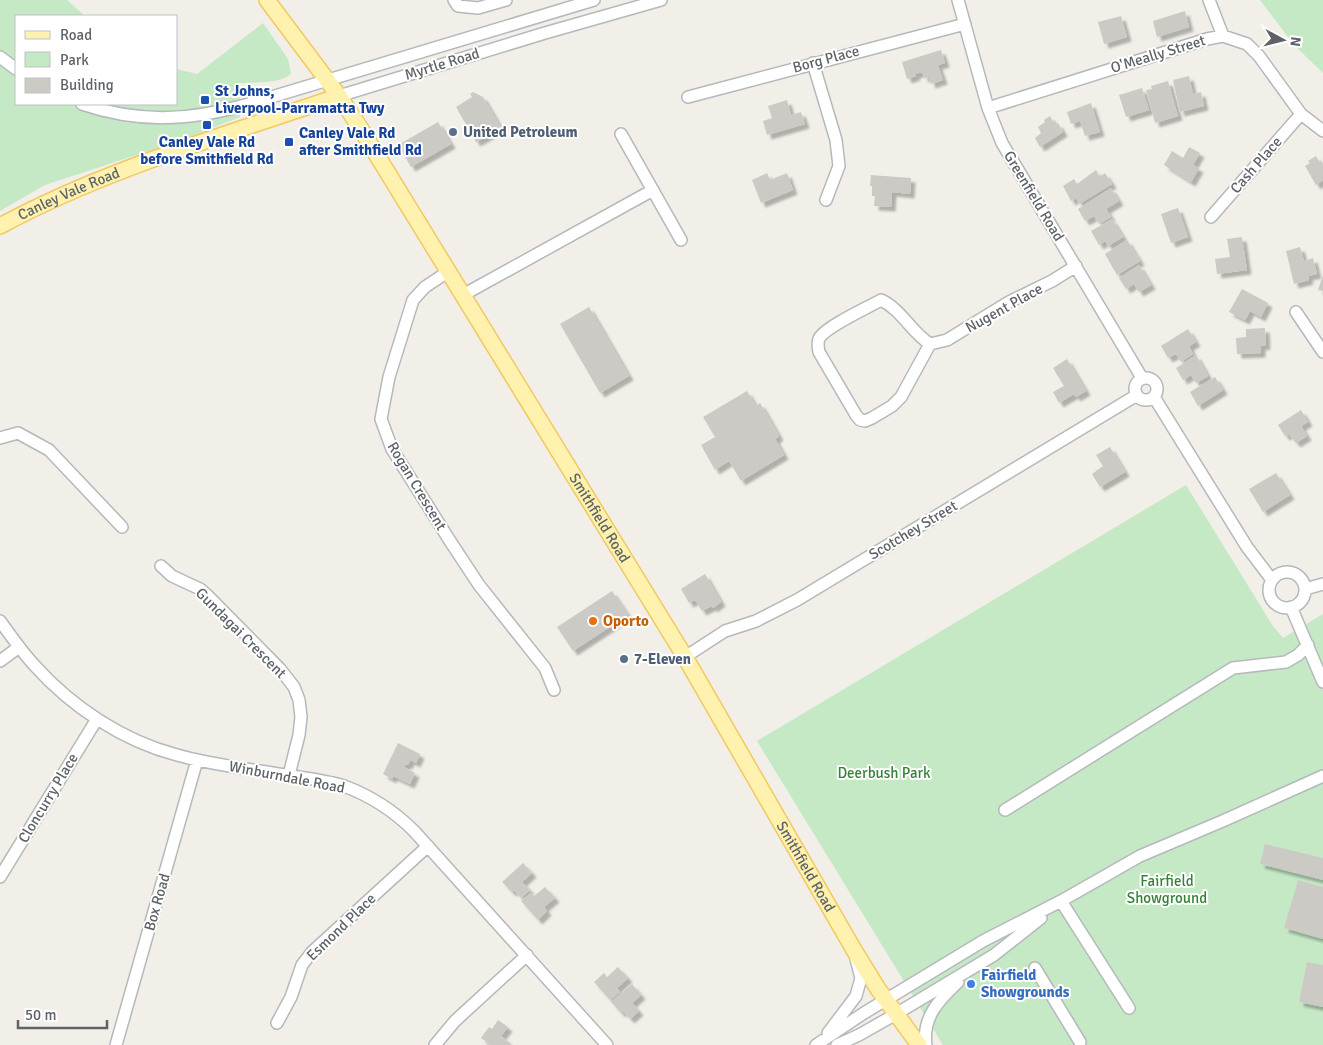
<svg xmlns="http://www.w3.org/2000/svg" width="1323" height="1045" viewBox="0 0 1323 1045" font-family="Signika,sans-serif">
<defs>
<filter id="shadow"><feDropShadow dx="4.5" dy="4.5" stdDeviation="1" flood-color="#0004"/></filter>
</defs>
<rect width="100%" height="100%" fill="#f1efe8"/>
<!-- green -->
<path fill="#c5e8c5" d="M0 0H67L85 16H16V104H176V69L197 74 263 23 288 59 291 73C284 84 252 82 239 83L240 117 176 142 45 185 0 211Z
M1260 0H1323V73L1295 46Z
M1186 485 1273 626 1283 638 1323 614V1045H943L757 741Z"/>
<!-- building -->
<path fill="#cccac5" filter="url(#shadow)" d="M1185 11 1189 27 1157 37 1153 21Z
M1121 16 1127 37 1104 44 1098 22Z
M941 50 945 63 938 65 943 80 931 84 929 77 924 78 922 72 915 74 916 76 907 79 902 62Z
M1189 76 1193 94 1201 92 1204 106 1180 112 1173 80Z
M1168 81 1178 116 1155 123 1146 90 1152 89 1151 86Z
M1142 88 1149 110 1126 117 1119 95Z
M473 92 483 97 501 128 476 142 456 107 472 97 470 94Z
M787 100 791 115 801 112 805 124 767 135 763 121 772 118 768 106Z
M1091 103 1100 132 1085 136 1080 121 1071 124 1067 112Z
M1050 116 1055 125 1058 123 1063 132 1040 147 1035 138 1041 133 1038 127 1045 122 1044 120Z
M438 122 451 144 411 167 398 145Z
M1189 147 1200 153 1193 165 1199 168 1191 182 1164 165 1172 151 1183 158Z
M1316 156 1321 165 1323 164V180L1316 185 1305 166 1310 163 1308 161Z
M1096 170 1100 177 1105 173 1112 184 1079 204 1076 198 1071 201 1063 186 1074 179 1077 184Z
M767 173 770 180 787 173 793 190 761 203 752 180Z
M871 175 911 178 910 194 892 192 891 207 874 206 875 196H872V186H870Z
M1111 188 1119 201 1106 209 1111 217 1099 224 1094 216 1085 221 1078 209Z
M1178 208 1188 237 1171 243 1161 214Z
M1112 219 1123 237 1108 246 1105 241 1099 245 1091 231Z
M1242 237 1247 270 1217 274 1215 259 1230 257 1227 239Z
M1127 240 1140 261 1117 275 1105 254Z
M1300 247 1304 261 1313 258 1317 274 1308 276 1309 280 1294 284 1286 251Z
M1139 265 1151 285 1139 292 1134 284 1126 289 1119 278Z
M1323 275V291L1318 290Z
M1242 289 1268 303 1261 317 1250 311 1245 320 1229 312Z
M589 307 629 376 600 393 560 324Z
M1265 328 1266 345 1261 346V353L1237 354 1236 338 1246 337V329Z
M1188 329 1196 342 1189 346 1193 354 1181 362 1176 354 1168 358 1161 346Z
M1196 355 1208 376 1196 383 1191 375 1183 380 1176 368Z
M1067 359 1086 391 1076 397 1074 394 1059 403 1053 392 1064 386 1053 368Z
M1215 377 1223 390 1198 406 1190 392Z
M747 391 756 406 760 403 779 436 775 439 784 455 741 481 729 461 715 470 701 445 715 437 703 417Z
M1301 410 1308 422 1301 426 1307 436 1296 443 1289 434 1285 436 1278 425Z
M1110 447 1125 472 1100 487 1092 474 1103 466 1096 455Z
M1276 473 1290 495 1263 512 1249 489Z
M705 574 721 602 713 608 712 606 702 611 695 600 689 603 681 589Z
M612 591 628 615 573 651 557 627Z
M398 743 420 754 416 763 410 760 408 765 406 764 404 767 415 773 410 784 393 776 392 779 383 774Z
M1265 844 1323 858V880L1260 864Z
M523 863 532 873 522 882 530 890 521 898 514 890 512 892 502 882Z
M1298 880 1323 887V939L1284 928Z
M545 887 555 898 544 907 547 911 538 920 521 901 531 893 534 896Z
M1307 962 1323 965V1007L1299 1002Z
M618 967 628 978 617 988 620 992 610 1000 594 982 604 973 607 977Z
M632 984 641 995 632 1003 639 1011 630 1019 623 1011 621 1013 611 1002Z
M498 1020 508 1027 501 1036 511 1044 510 1045H491L481 1038 489 1027 492 1029Z"/>
<g fill="none" stroke-linecap="round" stroke-linejoin="round">
<defs>
<path id="minor" d="M454 0 458 6 478 8 506 0
M958 0 988 108 1002 143 1142 378
M1209 0 1223 36
M0 57 16 69
M813 63 836 140 839 166 826 200
M339 96 545 33 661 0
M688 97 965 24
M82 104C138 123 188 121 245 105L594 0
M988 108 1207 39 1223 36 1247 44 1259 56 1301 114 1323 131
M621 134 681 240
M1211 217 1301 114
M449 271 425 287 413 300 389 377 381 419 392 449 450 541 479 585 545 668 554 690
M463 295 653 190
M1296 312 1323 352
M930 344 901 397 892 406 872 418 865 421 860 420 856 415 819 352C818 347 817 341 820 337 829 325 867 308 881 300 901 309 912 333 930 344L947 340 1009 302 1052 281 1076 266
M1135 389a11 11 0 1 1 22 0a11 11 0 1 1-22 0Z
M1154 397 1247 547 1272 580
M0 438 18 433 49 450 122 527
M161 566 172 576 200 589 208 596 280 669 294 687 299 700 301 717 299 735 289 775
M1269 590a18 18 0 1 1 36 0a18 18 0 1 1-36 0Z
M1305 589 1323 584
M1291 607 1323 682
M0 621C11 636 22 652 35 666 72 707 123 741 177 755 213 765 249 769 285 775 305 778 325 780 344 786 371 796 394 811 414 831L607 1045
M685 657 725 631 756 621 797 600 1137 395
M0 661 19 647
M1005 810 1233 668 1286 662 1298 655 1308 645
M0 877 97 719
M1061 901 1129 1008
M1035 968 1080 1042
M277 1023 291 997 302 965 312 952 428 846
M828 1033 856 996 861 978 856 959
M116 1045 197 760
M435 1045 455 1021 527 955
M816 1045 864 1013 983 941 1061 901 1140 856 1225 820 1323 776
M837 1045 859 1035 896 1014 994 955 1041 918
M926 1045C922 1017 939 1000 958 982"/>
<g id="major">
<path id="s1" d="M267 0 339 96 359 126 685 657 854 950 878 989 919 1045"/>
<path id="s2" d="M0 226C105 169 226 135 339 96"/>
</g>
</defs>
<!-- minor casing -->
<use href="#minor" stroke="#b5b8bc" stroke-width="14"/>
<!-- major casing -->
<use href="#major" stroke="#f2c960" stroke-width="18"/>
<!-- minor -->
<use href="#minor" stroke="#fff" stroke-width="11"/>
<!-- major -->
<use href="#major" stroke="#fff2af" stroke-width="15"/>
</g>
<!-- markers -->
<g fill="#1a4fb4" stroke="#fff" stroke-width="2">
<rect x="200" y="95" width="10" height="10" rx="2.5"/>
<rect x="202" y="120" width="10" height="10" rx="2.5"/>
<rect x="284" y="137" width="10" height="10" rx="2.5"/>
</g>
<g fill="#5c6f8a" stroke="#fff" stroke-width="2">
<circle cx="453" cy="132" r="5"/>
<circle cx="624" cy="659" r="5"/>
</g>
<circle fill="#e8710a" stroke="#fff" stroke-width="2" cx="593" cy="621" r="5"/>
<circle fill="#3f7fe0" stroke="#fff" stroke-width="2" cx="971" cy="984" r="5"/>
<g text-anchor="middle" dominant-baseline="central" stroke-width="4" stroke-linejoin="round" paint-order="stroke">
<!-- street labels -->
<g font-size="15" fill="#5f6368" stroke="#fff">
<text transform="translate(1158 54) rotate(-17)">O'Meally Street</text>
<text transform="translate(826 59) rotate(-15)">Borg Place</text>
<text transform="translate(442 64) rotate(-17)">Myrtle Road</text>
<text transform="translate(1256 165) rotate(-49)">Cash Place</text>
<text stroke="none"><textPath href="#s2" startOffset="76">Canley Vale Road</textPath></text>
<text transform="translate(1034 196) rotate(59)">Greenfield Road</text>
<text transform="translate(1004 308) rotate(-29)">Nugent Place</text>
<text transform="translate(417 486) rotate(59)">Rogan Crescent</text>
<text stroke="none"><textPath href="#s1" startOffset="616">Smithfield Road</textPath></text>
<text transform="translate(913 530) rotate(-31)">Scotchey Street</text>
<text transform="translate(241 633) rotate(45)">Gundagai Crescent</text>
<text transform="translate(287 777) rotate(11)">Winburndale Road</text>
<text transform="translate(48 798) rotate(-59)">Cloncurry Place</text>
<text stroke="none"><textPath href="#s1" startOffset="1021">Smithfield Road</textPath></text>
<text transform="translate(157 902) rotate(-74)">Box Road</text>
<text transform="translate(341 927) rotate(-44)">Esmond Place</text>
</g>
<!-- transit labels -->
<g font-size="15" font-weight="bold" fill="#164399" stroke="#fff" text-anchor="start">
<text x="215" y="91">St Johns,<tspan x="215" dy="17">Liverpool-Parramatta Twy</tspan></text>
<text x="299" y="133">Canley Vale Rd<tspan x="299" dy="17">after Smithfield Rd</tspan></text>
<text x="207" y="142" text-anchor="middle">Canley Vale Rd<tspan x="207" dy="17">before Smithfield Rd</tspan></text>
</g>
<!-- service labels -->
<g font-size="15" font-weight="bold" fill="#4e5e75" stroke="#fff" text-anchor="start">
<text x="463" y="132">United Petroleum</text>
<text x="634" y="659">7-Eleven</text>
</g>
<!-- food labels -->
<g font-size="15" font-weight="bold" fill="#c56008" stroke="#fff" text-anchor="start">
<text x="603" y="621">Oporto</text>
</g>
<!-- park labels -->
<g font-size="15" fill="#348238" stroke="#fff">
<text x="884" y="773">Deerbush Park</text>
<text x="1167" y="881">Fairfield<tspan x="1167" dy="17">Showground</tspan></text>
</g>
<!-- shop labels -->
<g font-size="15" font-weight="bold" fill="#366cbe" stroke="#fff" text-anchor="start">
<text x="981" y="975">Fairfield<tspan x="981" dy="17">Showgrounds</tspan></text>
</g>
</g>
<!-- legend -->
<rect x="15" y="15" width="162" height="90" fill="#ffffff" stroke="#bfc1c3"/>
<rect x="25" y="31" width="25" height="8" fill="#fff2af" stroke="#bfc1c3"/>
<text x="60" y="40" font-size="15" fill="#5f6368">Road</text>
<rect x="25" y="52" width="25" height="15" fill="#c5e8c5" stroke="#bfc1c3"/>
<text x="60" y="65" font-size="15" fill="#5f6368">Park</text>
<rect x="25" y="78" width="25" height="15" fill="#cccac5" stroke="#bfc1c3"/>
<text x="60" y="90" font-size="15" fill="#5f6368">Building</text>
<!-- north arrow -->
<g transform="translate(1283 40) rotate(97)" stroke="#ffffff" stroke-width="4" paint-order="stroke">
<path d="M0-4L9 19L0 12L-9 19Z" fill="#5f6368"/>
<text y="-8" font-size="14" font-weight="bold" text-anchor="middle" fill="#5f6368">N</text>
</g>
<!-- scale -->
<path d="M18 1020v8h89v-8" fill="none" stroke="#5f6368" stroke-width="2.5"/>
<text x="25" y="1020" font-size="15" fill="#5f6368" stroke="#ffffff" stroke-width="4" paint-order="stroke">50 m</text>
</svg>
